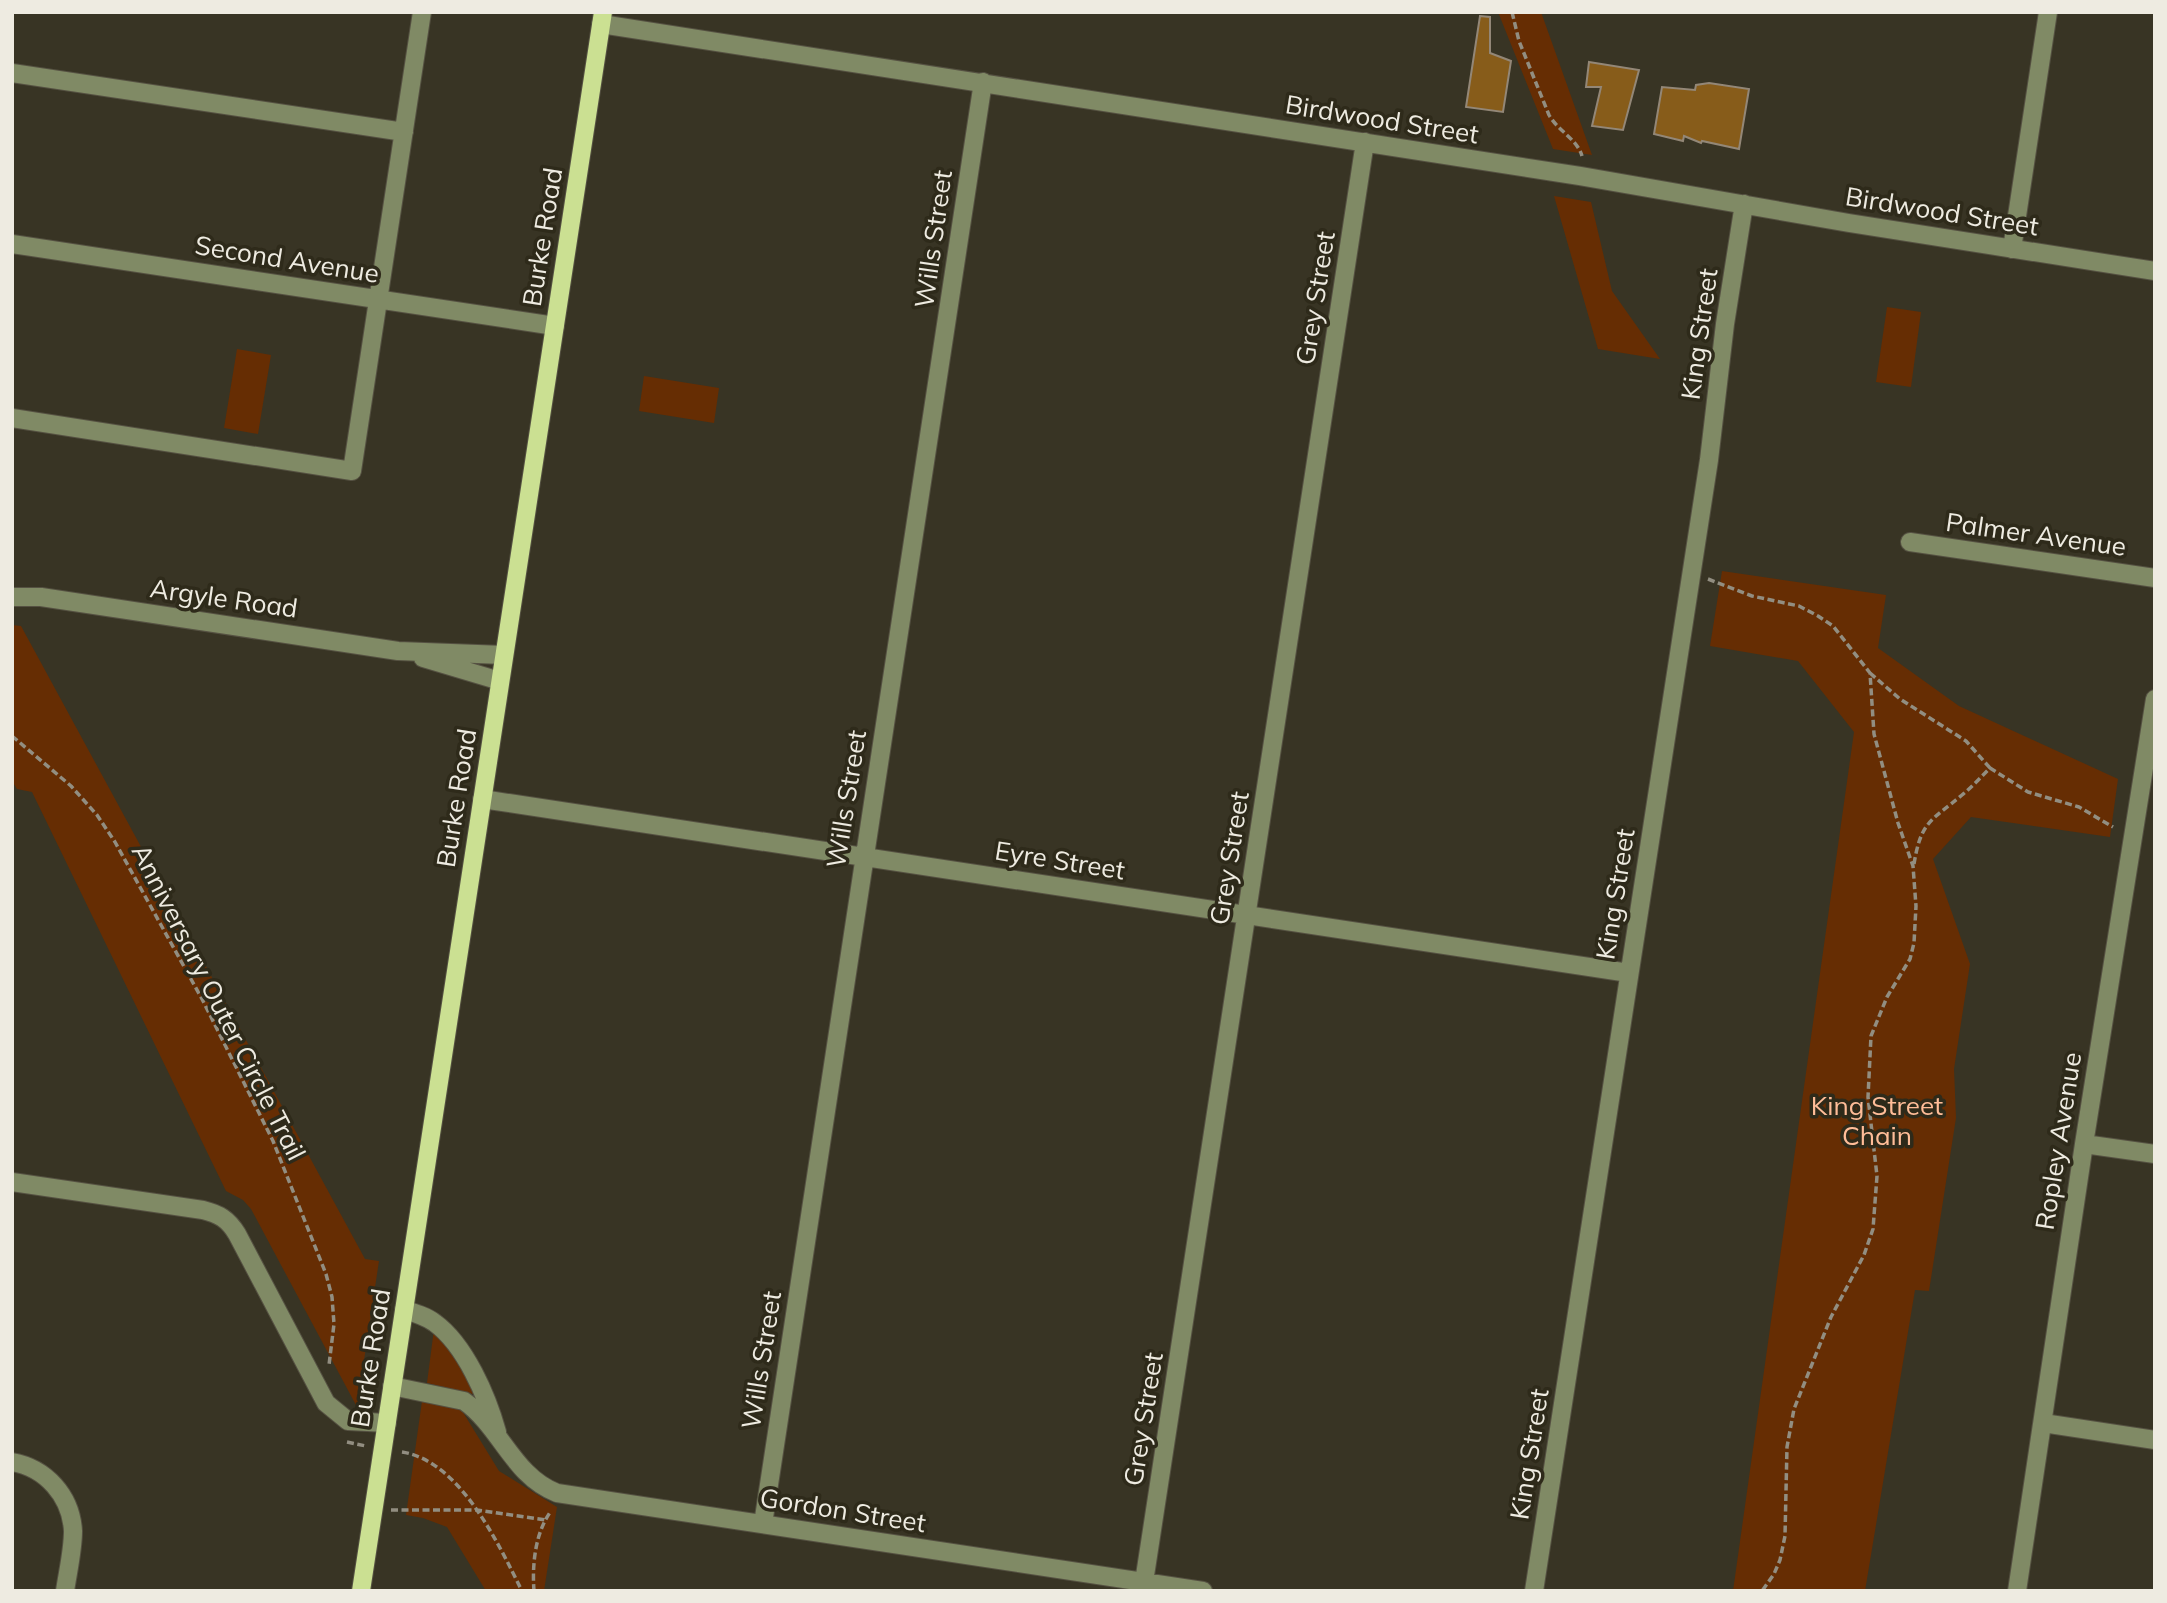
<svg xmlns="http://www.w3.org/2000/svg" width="2167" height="1603" viewBox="0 0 2167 1603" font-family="Mulish,sans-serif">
<rect width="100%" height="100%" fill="#383424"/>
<!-- green -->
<path fill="#662d03" d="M1498 12H1541L1592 155 1553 149Z
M1554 196 1591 202 1612 291 1660 359 1598 349Z
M1887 307 1921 312 1911 387 1876 382Z
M237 349 271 355 258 434 224 428Z
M644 376 719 388 714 423 639 411Z
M1722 571 1886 595 1878 648 1959 706 2118 779 2110 837 1971 817 1933 859 1970 964 1954 1069 1956 1118 1929 1291 1915 1290 1865 1591H1733L1854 732 1798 661 1710 646Z
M12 625 21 626 365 1259 379 1261 357 1407 251 1209 243 1200 226 1191 32 792 17 789 12 781Z
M434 1329 441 1335 476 1392 473 1394 427 1383Z
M422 1401 461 1409 499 1471 557 1507 544 1591H486L447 1527 423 1518 406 1515Z"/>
<!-- building -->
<path fill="#875c1a" stroke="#938777" stroke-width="2" d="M1480 16 1490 17V53L1511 61 1503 112 1466 107Z
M1589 62 1639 70 1623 130 1592 126 1601 87H1586Z
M1709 83 1749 89 1739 149 1702 141 1701 143 1684 136 1683 141 1654 134 1662 87 1695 90 1696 85Z"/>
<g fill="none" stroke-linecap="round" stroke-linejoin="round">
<defs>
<path id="minor" d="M601 24 1580 176 1849 223 2155 271
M12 73 404 132
M12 244 555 326
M2012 249 2048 12
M12 418 352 471 422 12
M1910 542 2155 578
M12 597H41L398 651 504 655
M423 658 500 681
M482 799 1629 973
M2084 1144 2155 1154
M12 1182 203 1210C219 1214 228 1219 237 1234L326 1403 348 1421 387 1423
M404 1310C415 1313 426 1316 435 1323 465 1345 487 1396 497 1432
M392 1386 464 1401C501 1427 513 1476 557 1493L1203 1591
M2043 1423 2155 1440
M12 1462C46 1468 71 1496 73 1531 73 1550 68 1571 65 1591
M763 1524 983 82
M1144 1582 1365 142
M1534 1591 1709 460 1725 324 1744 204
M2017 1591 2084 1144 2155 699"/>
<path id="major" d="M361 1591 603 12"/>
</defs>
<!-- minor casing -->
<use href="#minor" stroke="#555142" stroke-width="20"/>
<!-- major casing -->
<use href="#major" stroke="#555142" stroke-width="20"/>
<!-- path -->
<path stroke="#928e81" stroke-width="3.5" stroke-dasharray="7 3.5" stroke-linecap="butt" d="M1512 12 1519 41 1549 115C1558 131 1577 139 1582 156
M1708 579 1752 596 1799 606 1818 616 1833 626 1870 673 1874 734 1898 823 1913 866 1916 906 1914 943 1910 959 1887 997 1871 1036 1868 1097 1877 1176 1873 1229 1864 1255 1831 1317 1794 1409 1787 1447 1785 1536 1780 1560 1774 1574 1762 1591
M1870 673 1900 699 1966 741 1990 768
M12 736 71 786 97 815 115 842 202 999 273 1141 326 1274 332 1297 334 1324 329 1365
M1914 864C1921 821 1931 821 1962 795 1972 787 1981 777 1990 768L2028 792 2079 807 2113 827
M347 1442 366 1446
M402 1452C460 1461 498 1543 522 1591
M391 1510H477L546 1520
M534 1591C532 1565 535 1533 551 1511"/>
<!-- minor -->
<use href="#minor" stroke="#808a65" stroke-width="18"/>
<!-- major -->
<use href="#major" stroke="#cbe092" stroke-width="18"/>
</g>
<g text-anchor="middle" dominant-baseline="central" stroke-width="7" stroke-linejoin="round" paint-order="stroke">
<!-- street labels -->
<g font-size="26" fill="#eeebe1" stroke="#2e2a1a">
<text transform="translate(1382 119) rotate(9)">Birdwood Street</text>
<text transform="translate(1942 211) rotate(9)">Birdwood Street</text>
<text transform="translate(542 237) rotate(-81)">Burke Road</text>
<text transform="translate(933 239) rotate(-82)">Wills Street</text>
<text transform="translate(287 259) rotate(9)">Second Avenue</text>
<text transform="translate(1315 298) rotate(-81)">Grey Street</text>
<text transform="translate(1699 334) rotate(-82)">King Street</text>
<text transform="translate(2036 534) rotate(8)">Palmer Avenue</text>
<text transform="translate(224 598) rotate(8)">Argyle Road</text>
<text transform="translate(456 798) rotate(-81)">Burke Road</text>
<text transform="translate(846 799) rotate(-81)">Wills Street</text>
<text transform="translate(1229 858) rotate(-81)">Grey Street</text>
<text transform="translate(1060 860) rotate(9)">Eyre Street</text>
<text transform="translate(1615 894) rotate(-81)">King Street</text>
<text transform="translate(219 1002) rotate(63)">Anniversary Outer Circle Trail</text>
<text transform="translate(2058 1141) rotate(-81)">Ropley Avenue</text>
<text transform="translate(370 1358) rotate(-81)">Burke Road</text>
<text transform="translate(761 1360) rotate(-81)">Wills Street</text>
<text transform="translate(1143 1419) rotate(-81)">Grey Street</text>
<text transform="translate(1529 1454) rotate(-81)">King Street</text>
<text transform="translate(843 1510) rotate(9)">Gordon Street</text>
</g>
<!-- park labels -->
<g font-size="26" fill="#ffbd98" stroke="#2e2a1a">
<text x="1877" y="1105">King Street<tspan x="1877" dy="30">Chain</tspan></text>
</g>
</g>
<!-- border -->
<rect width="2167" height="1603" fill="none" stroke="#eeebe1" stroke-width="28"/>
</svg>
